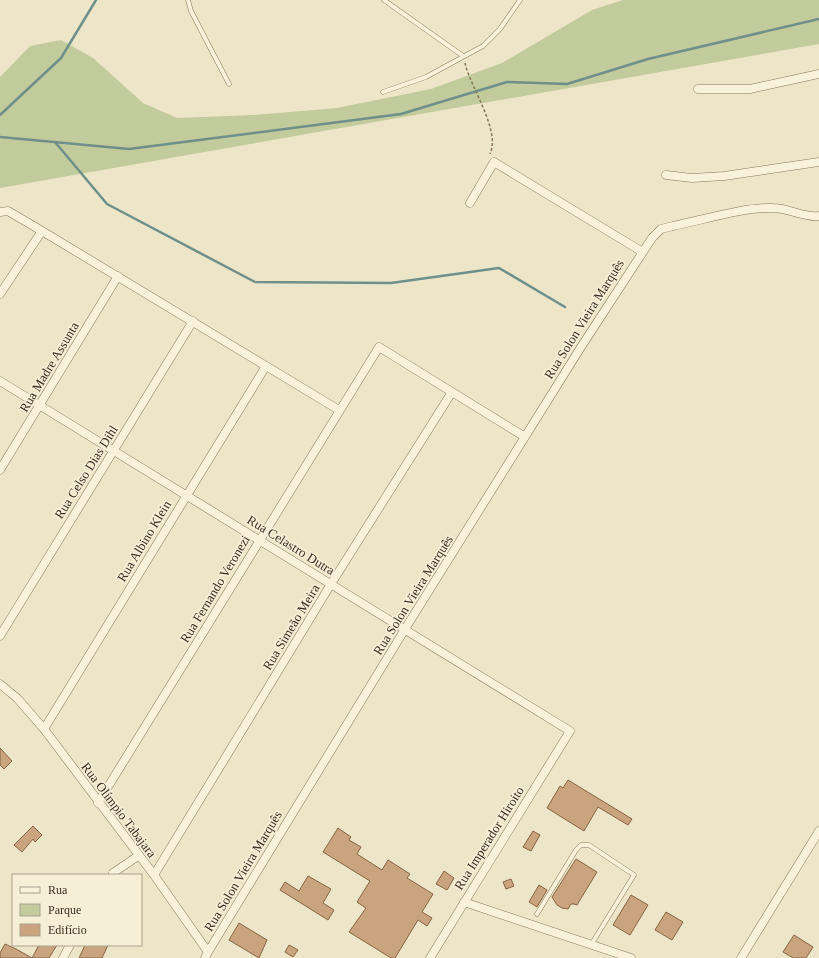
<svg xmlns="http://www.w3.org/2000/svg" width="819" height="958" viewBox="0 0 819 958" font-family="'Times New Roman',serif">
<rect width="100%" height="100%" fill="#ede5c7"/>
<!-- green -->
<path fill="#c2cb9b" d="M623 0H819V44L0 188V77L30 46 61 40 93 58 143 103 177 118 253 115 337 108 431 89 502 63 592 10Z"/>
<g fill="none" stroke-linecap="round" stroke-linejoin="round">
<!-- stream -->
<path stroke="#6f908a" stroke-width="2.5" d="M0 115 61 58 96 0
M0 137 129 149 401 114 507 82 567 84 648 59 819 19
M55 142 107 204 255 282 391 283 499 268 565 307"/>
</g>
<!-- building -->
<path fill="#caa47e" stroke="#876343" d="M0 748 12 761 4 769 0 765Z
M568 780 632 819 628 825 598 807 584 831 547 808 560 786 563 788Z
M33 826 42 835 35 842 33 839 22 852 14 845Z
M338 828 351 837 349 840 361 847 357 854 382 870 388 860 410 874 407 878 433 894 422 912 432 918 427 926 418 920 395 958H391L349 932 366 908 357 902 370 881 323 852Z
M533 831 540 835 531 851 523 847Z
M576 859 597 872 577 905 574 904H571L568 909 562 908 557 905 552 897Z
M444 871 454 878 447 890 436 884Z
M308 876 331 889 323 903 334 910 328 920 280 890 285 882 299 891Z
M511 879 514 886 506 889 503 882Z
M539 885 547 890 537 907 529 902Z
M631 895 648 905 630 935 613 925Z
M666 912 683 922 672 940 655 930Z
M239 923 267 940 259 958 229 940Z
M794 935 813 947 806 958H793L783 952Z
M5 944 16 949 32 958H0V953Z
M39 945H57L49 958H32Z
M85 945H108L102 958H79Z
M289 945 298 950 293 957 285 952Z"/>
<g fill="none" stroke-linecap="round" stroke-linejoin="round">
<defs>
<path id="service" d="M188 0 191 11 229 84
M384 0 463 56
M383 92 426 77 483 46 500 29 520 0
M537 914 576 850 581 845H589L634 875 591 945"/>
<path id="minor" d="M698 89H750L819 74
M666 175 692 178 724 176 819 162
M470 203 494 162 641 251
M0 212 8 211 42 231 339 410
M0 294 42 231
M0 381 570 731 430 958
M0 470 118 276
M0 636 193 321
M0 684 17 698 44 729 154 875 208 952 205 958
M44 729 266 366
M98 803 379 347 525 437
M113 873 138 856
M154 875 331 584 452 392
M464 902 631 958
M208 952 405 629 581 347 652 238 661 229 673 226C703 220 744 207 773 208 789 208 804 218 819 216
M63 958 70 945
M741 958 819 831"/>
</defs>
<!-- service casing -->
<use href="#service" stroke="#89785d" stroke-width="5"/>
<!-- minor casing -->
<use href="#minor" stroke="#89785d" stroke-width="9"/>
<!-- path -->
<path stroke="#89785d" stroke-width="1.5" stroke-dasharray="3 2" stroke-linecap="butt" d="M465 63C470 87 501 130 490 154"/>
<!-- service -->
<use href="#service" stroke="#f8f2da" stroke-width="4"/>
<!-- minor -->
<use href="#minor" stroke="#f8f2da" stroke-width="8"/>
</g>
<g text-anchor="middle" dominant-baseline="central" stroke-width="3.5" stroke-linejoin="round" paint-order="stroke">
<!-- street labels -->
<g font-size="13" fill="#392e20" stroke="#f5efd6">
<text transform="translate(584 319) rotate(-58)">Rua Solon Vieira Marquês</text>
<text transform="translate(49 367) rotate(-59)">Rua Madre Assunta</text>
<text transform="translate(86 472) rotate(-58)">Rua Celso Dias Dihl</text>
<text transform="translate(144 541) rotate(-59)">Rua Albino Klein</text>
<text transform="translate(291 545) rotate(32)">Rua Celastro Dutra</text>
<text transform="translate(215 589) rotate(-59)">Rua Fernando Veronezi</text>
<text transform="translate(413 595) rotate(-58)">Rua Solon Vieira Marquês</text>
<text transform="translate(291 627) rotate(-59)">Rua Simeão Meira</text>
<text transform="translate(119 810) rotate(53)">Rua Olímpio Tabajara</text>
<text transform="translate(489 838) rotate(-58)">Rua Imperador Hiroito</text>
<text transform="translate(243 871) rotate(-59)">Rua Solon Vieira Marquês</text>
</g>
</g>
<!-- legend -->
<rect x="12" y="874" width="130" height="72" fill="#f5efd6" stroke="#aaa28d"/>
<rect x="20" y="887" width="20" height="6" fill="#f8f2da" stroke="#aaa28d"/>
<text x="48" y="894" font-size="12" fill="#392e20">Rua</text>
<rect x="20" y="904" width="20" height="12" fill="#c2cb9b" stroke="#aaa28d"/>
<text x="48" y="914" font-size="12" fill="#392e20">Parque</text>
<rect x="20" y="924" width="20" height="12" fill="#caa47e" stroke="#aaa28d"/>
<text x="48" y="934" font-size="12" fill="#392e20">Edifício</text>
</svg>
